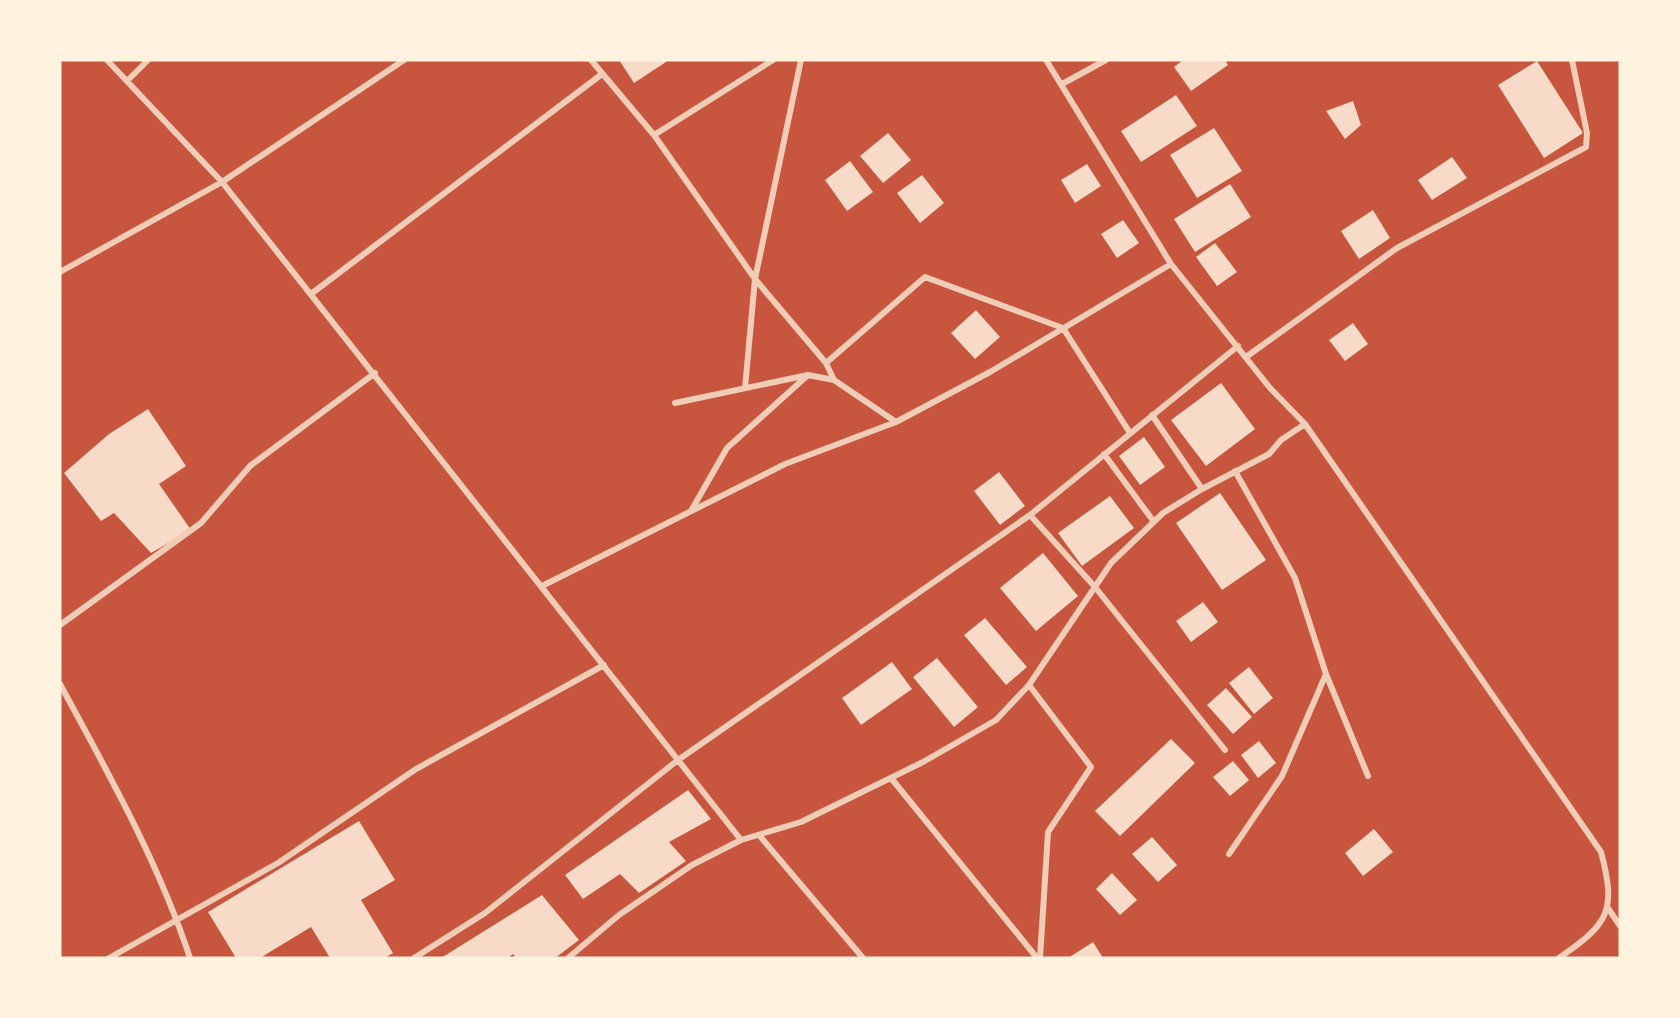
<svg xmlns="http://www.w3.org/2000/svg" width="1680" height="1018" viewBox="0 0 1680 1018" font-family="Georgia,serif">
<rect width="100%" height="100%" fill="#c8553d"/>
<!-- building -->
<path fill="#f7dbc8" d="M619 60H669L634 83Z
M1183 60H1225L1228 65 1191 91 1174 67Z
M1537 61 1583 133 1544 158 1498 85Z
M1176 95 1197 126 1141 162 1121 131Z
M1353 101 1361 125 1345 139 1326 111Z
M1214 128 1242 171 1197 198 1170 155Z
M888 133 911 160 883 183 860 156Z
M1452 157 1467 178 1432 200 1418 180Z
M850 161 873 192 847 211 825 180Z
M1087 164 1101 186 1075 203 1061 180Z
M922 175 944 203 920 223 897 193Z
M1230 184 1251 217 1195 252 1174 219Z
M1373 210 1390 238 1359 259 1341 231Z
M1123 220 1139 243 1117 258 1101 234Z
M1215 243 1237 272 1217 286 1196 257Z
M976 310 1000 337 975 359 951 333Z
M1353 323 1368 344 1345 361 1329 340Z
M1221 383 1255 429 1206 466 1171 420Z
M148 409 186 466 159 484 191 530 151 553 114 513 101 521 64 473 109 434Z
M1144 437 1165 467 1140 485 1119 456Z
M999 472 1025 506 1000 525 974 491Z
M1220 493 1266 560 1222 590 1176 523Z
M1110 496 1134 528 1082 566 1058 533Z
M1043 553 1078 596 1036 631 1000 588Z
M1203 602 1218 622 1191 642 1176 621Z
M985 618 1027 667 1006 685 964 635Z
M937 658 978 707 954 727 913 677Z
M892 662 912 689 861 725 842 698Z
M1249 667 1273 698 1254 714 1229 683Z
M1226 688 1252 717 1233 734 1207 705Z
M1171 739 1195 763 1120 836 1095 811Z
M1259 741 1276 763 1258 778 1241 755Z
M1233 761 1249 780 1230 796 1213 777Z
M688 790 711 819 669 842 686 861 639 893 620 874 583 899 565 875Z
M359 821 395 880 361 900 393 953 385 958H330L311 927 260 958H236L208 912Z
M1374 829 1393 852 1363 876 1345 853Z
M1152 837 1177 865 1158 882 1132 854Z
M1112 873 1137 900 1120 915 1096 889Z
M542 895 579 940 555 958H516L513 954 508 958H441Z
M1093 942 1103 958H1068Z"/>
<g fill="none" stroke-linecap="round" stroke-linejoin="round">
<!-- minor -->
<path stroke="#f1ccb7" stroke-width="6" d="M107 60 222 182 741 840
M591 60 654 135 755 279 826 363 834 380 896 422
M127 81 148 60
M1062 84 1106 60
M654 135 773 60
M60 272 222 182 404 60
M311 294 602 74
M1246 357 1397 248 1586 147 1587 133 1572 60
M826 363 925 277 1063 328 1130 433
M745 388 755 279 801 60
M675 403 808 375 834 380
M1152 415 1202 489
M1305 424 1601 852C1617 912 1608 924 1559 958
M1104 454 1154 522
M691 511 727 448 808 375
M1030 515 1095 587 1225 750
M542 586 785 464 896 422 990 372 1171 264
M60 625 201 523 250 466 375 373
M1326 674 1368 776
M60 684C108 773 158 861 190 958
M1029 685 1091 767 1048 832 1040 958
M891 778 1037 958
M759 835 863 958
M1229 854 1282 776 1326 674 1295 578 1235 471
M1608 908 1620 926
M109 958 278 863 416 769 604 665
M414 958 485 913 678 760 1030 515 1238 346
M568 958 619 915 692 865 741 840 801 822 923 762 996 720 1029 685 1111 563 1163 513 1202 489 1269 454 1281 440 1305 424 1270 388 1171 264 1046 60"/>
</g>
<!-- border -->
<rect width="1680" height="1018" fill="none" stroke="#fff3e0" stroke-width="123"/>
</svg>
